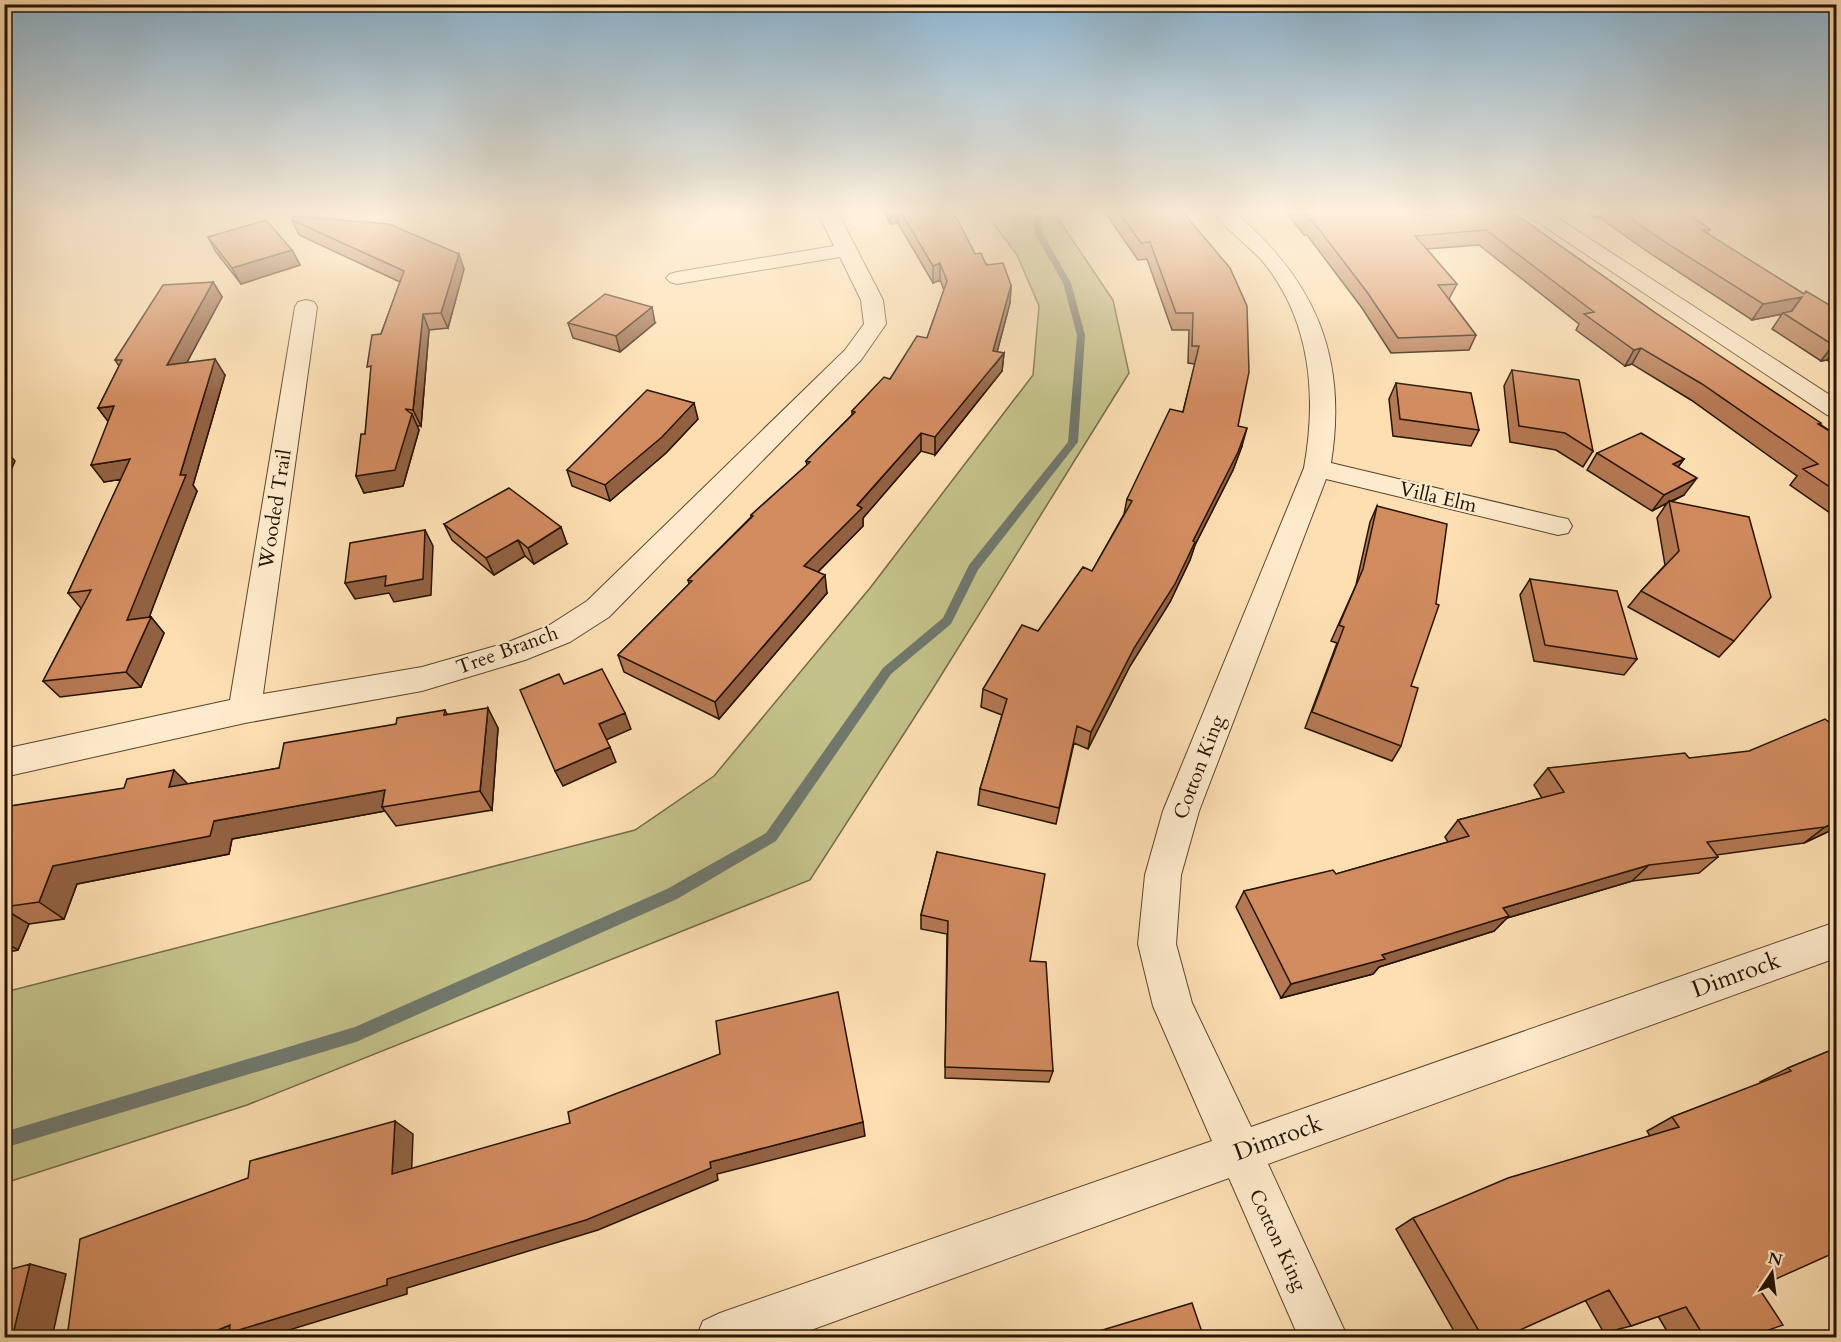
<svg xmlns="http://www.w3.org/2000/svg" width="1841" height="1342" viewBox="0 0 1841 1342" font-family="Cardo,serif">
<rect width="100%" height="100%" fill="#fddfb1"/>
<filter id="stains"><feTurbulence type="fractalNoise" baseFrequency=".00333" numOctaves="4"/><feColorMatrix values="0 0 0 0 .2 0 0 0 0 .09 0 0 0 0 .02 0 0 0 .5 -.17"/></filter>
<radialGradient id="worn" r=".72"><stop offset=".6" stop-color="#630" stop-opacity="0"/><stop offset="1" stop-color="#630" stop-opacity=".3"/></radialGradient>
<!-- green -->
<path fill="#c3c189" stroke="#746a46" stroke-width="1.5" d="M984 211H1053L1113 300 1129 373 932 690 810 880 247 1105 5 1183V992L635 830 714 776 870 588 1033 375 1039 306 1017 255Z"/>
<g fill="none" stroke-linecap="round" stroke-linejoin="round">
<!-- stream -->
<path fill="#70786d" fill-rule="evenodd" d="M1032 211H1040L1043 234 1071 283 1085 335 1078 442 978 570 951 624 891 674 776 841 677 899 356 1042 4 1148V1132L355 1027 667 889 766 833 883 668 943 618 969 565 1068 442 1077 335 1063 283 1035 234Z"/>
<defs>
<path id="minor" d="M817 211H837L883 300 886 324 861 360 609 617 570 642 525 660 422 691 245 723 4 777V749L230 700 295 307 298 302 306 300 314 302 317 307 263 694 422 667 506 643 548 626 587 601 845 350 864 324 861 300 840 257 677 284 670 282 666 278 670 274 677 272 834 246Z
M1213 211H1233C1315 280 1348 356 1331 463L1558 517 1568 519 1572 526 1568 533 1558 535 1326 479 1199 811 1181 875 1176 944 1192 1003 1251 1127 1836 922V958L1268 1164 1348 1338H1299L1229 1178 789 1338H696L703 1321 720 1313 1212 1141 1153 1006 1138 944 1145 875 1163 811 1304 468C1317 397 1311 321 1264 263 1250 246 1222 227 1213 211Z
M1524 211H1547L1836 399V417L1827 415 1527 215Z"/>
</defs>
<!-- minor casing -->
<use href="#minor" stroke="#5a462e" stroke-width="2"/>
<!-- minor -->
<use href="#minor" fill="#feeacc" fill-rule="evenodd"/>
</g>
<!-- wall -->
<path fill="#b47852" stroke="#241302" stroke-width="1.5" d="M885 211H953L975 254 1011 285 1010 303 997 352 1004 353 1002 371 935 455 921 451 863 518V526L818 572 827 593 719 719 624 672 618 655 689 584 688 580 751 517V515L807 465 806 461 852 415V411L890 379 927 338 944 290 940 280 933 283 898 223 890 224Z
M1104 211H1182L1238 426 1242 446 1233 470 1195 545 1190 560 1170 602 1130 666 1088 749 1074 743 1056 824 978 805 980 789 1002 715 981 707 983 689 1038 631 1092 571 1124 514 1127 499 1183 412 1195 364 1188 363 1189 330H1172L1147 259 1138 260Z
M1285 211H1511L1657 314 1836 435V511L1830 513 1790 485 1797 476 1691 400 1632 364 1625 366 1576 330 1579 324 1479 245 1427 249 1457 284 1449 299 1476 335 1469 350 1391 353 1362 308 1307 235H1304Z
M1584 211H1684L1710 229 1707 234 1804 294 1836 309V367L1827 360 1821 361 1772 329 1782 314 1752 320 1645 250 1600 218H1596Z
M292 220 464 269 448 328 429 330 421 426H417L419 430 403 486 364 493 356 476 365 434 381 334 400 282 299 235Z
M208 237 292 250 300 265 241 284 216 252Z
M213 282 222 297 187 362 225 375 193 485 197 491 149 617H151L164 633 141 687 60 697 43 681 81 608 68 593 121 479 104 482 108 421 98 408 119 366 115 360Z
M568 323H655L620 352 573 338Z
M1512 370 1593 451 1583 467 1556 450 1510 442 1504 386Z
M1396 383 1479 430 1471 446 1393 436 1389 399Z
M698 419 666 453 610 501 572 486 567 470Z
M1597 453 1684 459 1678 467 1684 495 1671 502 1734 641 1719 657 1628 607 1641 591 1665 565 1657 518 1667 503 1652 511 1587 470Z
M1377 506 1401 746 1392 761 1305 728 1337 643 1331 641 1356 585 1370 522Z
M444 524 567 544 534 564 525 556 494 575 452 540Z
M1530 579 1637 659 1624 675 1534 661 1520 595Z
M445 710 447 714 498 728 492 810 396 826 385 811 232 839 229 854 77 884 64 919 29 924 18 950 4 953V807L188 784 279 768 396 724Z
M1689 758 1836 828 1804 843 1716 855 1718 857 1699 873 1632 881 1507 918 1494 931 1379 967 1373 974 1281 998 1236 907 1244 891 1336 874 1448 842 1445 837 1458 820 1542 798 1534 785 1548 768Z
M937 852 1030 961 1053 1071 1049 1082 945 1078 947 934 921 929V915Z
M1836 1048 1758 1287 1746 1338H1671L1658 1316 1631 1326 1604 1333 1585 1300 1502 1338H1458L1396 1229 1413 1218 1650 1136 1647 1131 1672 1117 1761 1083 1760 1082 1788 1068Z"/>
<!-- shaded-wall -->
<path fill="#926142" stroke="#241302" stroke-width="1.5" d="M890 211H898V223L890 224Z
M1600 211H1604L1600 218H1596Z
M292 250 300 265 241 284 232 268Z
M459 254 464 269 448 328 441 313Z
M940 263V280L933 283V266Z
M213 282 222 297 177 381 167 365Z
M1011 285 1010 303 993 367 1004 353 1002 371 935 455V437L993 351Z
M1802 297 1790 313H1783L1782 314 1752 320 1763 304Z
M652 307 655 323 620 352 616 336Z
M423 314 429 330 421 426 413 410Z
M1833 345H1836V348L1827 360 1821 361Z
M1641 348 1632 364 1625 366 1634 350Z
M215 359 225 375 193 485 197 491 142 636 127 620 180 475Z
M694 403 698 419 666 453 610 501 605 485Z
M114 406 110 424 98 408Z
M412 414 419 430 403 486 364 493 356 476Z
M1247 428 1242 446 1233 470 1195 545 1190 560 1170 602 1130 666 1088 749 1091 732 1134 648 1193 541Z
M921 433V451L863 518V526L806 584 804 566Z
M4 449 15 461 4 487Z
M130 459 142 476 104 482 91 465Z
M1684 459 1672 475 1673 464Z
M1697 478 1684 495 1669 502V501L1667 503 1652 511 1664 495Z
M1836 505V511L1830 513Z
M561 527 567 544 534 564 528 548Z
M425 530 433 546 431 595 394 602 389 593 355 599 345 583Z
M518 540 525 556 494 575 486 558Z
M825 575 827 593 719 719 715 702Z
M151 617 164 633 141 687 126 672Z
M488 708 498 728 492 810 480 791Z
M625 713 631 729 606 740 599 724Z
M610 747 616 762 563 786 555 771Z
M174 770 193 789 169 787Z
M385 790 382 807 385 811 232 839 229 854 77 884 64 919 39 902 53 866 214 821Z
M1836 822V828L1804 843 1825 827Z
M1649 865 1632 881 1507 918 1494 931 1379 967 1373 974 1281 998 1291 984 1503 908Z
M4 909 29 924 18 950 4 942Z
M395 1121 413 1134 411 1186 392 1174Z
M863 1122 865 1136 717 1174 718 1180 598 1230 407 1288V1294L263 1338H199L230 1325 387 1279 710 1162Z
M30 1264 66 1274 52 1338H12Z"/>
<!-- building -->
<path fill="#d18b5f" stroke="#241302" stroke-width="1.5" d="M900 211H953L975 254 981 253 986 265 1003 263 1011 285 993 351 1004 353 935 437 921 433 857 505 862 508 804 566 825 575 715 702 618 655 692 581 688 580 753 516 751 515 810 462 806 461 855 412 852 411 884 377 890 379 917 336 927 338 947 281 940 263 933 266Z
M1118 211H1182L1230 268 1247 306 1249 372 1238 426 1247 428 1238 452 1193 541 1195 542 1175 584 1134 648 1091 732 1077 726 1059 808 980 789 1007 699 983 689 1022 625 1038 631 1083 567 1092 571 1132 501 1127 499 1170 409 1183 412 1199 346H1192L1193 313H1176L1150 242 1141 243Z
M1301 211H1511L1657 314 1821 423 1818 424 1836 435V491L1803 469 1818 464 1702 384 1641 348 1634 350 1584 314 1594 312 1486 230 1415 236 1457 284 1438 285 1476 335 1398 338 1367 292 1312 220H1309Z
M1620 211H1684L1710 229 1702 230 1804 294 1806 291 1836 309V345H1833L1783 313 1792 311 1802 297 1763 304 1654 235Z
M293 216 389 224 459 254 441 313 423 314 413 410 405 409 412 414 395 470 356 476 361 434H365L371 366 367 367 372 335 381 334 404 271 292 220Z
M266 220 292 250 232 268 208 237Z
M213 282 167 365 215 359 180 475H186L127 620 151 617 126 672 43 681 91 590 68 593 130 459 91 465 114 406 98 408 122 360H115L163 285Z
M605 294 652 307 616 336 568 323Z
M1512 370 1579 380 1593 451 1565 433 1519 426Z
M1396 383 1471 393 1479 430 1400 419Z
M647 390 694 403 662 437 605 485 567 470Z
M1641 433 1684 459 1673 464 1697 478 1664 495 1597 453Z
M509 488 561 527 528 548 518 540 486 558 444 524Z
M1669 501 1749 517 1771 597 1734 641 1641 591 1679 551Z
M1377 506 1447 524 1436 604 1439 605 1411 686 1418 688 1401 746 1312 712 1344 627 1339 625 1363 569Z
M425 530 423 579 385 586 386 576 345 583 350 543Z
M1530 579 1617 591 1637 659 1545 645Z
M602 669 625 713 599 724 610 747 555 771 520 690 559 674 564 684Z
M488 708 480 791 382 807 385 790 214 821 210 836 53 866 39 902 4 907V807L124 788 127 779 174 770 169 787 279 768 284 743 396 724 397 718 445 710 444 715Z
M1825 719 1834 726 1836 725V822L1825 827 1707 842 1718 857 1649 865 1503 908 1509 916 1382 955 1385 959 1291 984 1244 891 1333 870 1336 874 1469 836 1458 820 1564 792 1548 768 1685 753 1689 758 1749 751Z
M937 852 1045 874 1030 961 1046 962 1053 1071 945 1067 948 921 921 915Z
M838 992 863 1122 710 1162 711 1168 586 1220 387 1279V1285L229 1333 230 1325 199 1338H67L80 1239 248 1178 250 1161 395 1121 392 1174 570 1123 568 1112 720 1054 716 1021Z
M1836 1048V1252L1758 1287 1783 1325 1746 1338H1705L1686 1307 1631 1326 1609 1290 1502 1338H1483L1413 1218 1508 1178 1679 1127 1672 1117 1791 1071 1788 1068Z
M30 1264 12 1338H4V1271Z
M1192 1303 1204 1338H1087L1086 1335Z"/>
<!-- sky -->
<linearGradient id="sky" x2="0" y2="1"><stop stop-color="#8cb7d4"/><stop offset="0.53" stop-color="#fef1dc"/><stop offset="1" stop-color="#fef1dc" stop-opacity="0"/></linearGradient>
<rect width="1841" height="399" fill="url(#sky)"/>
<g text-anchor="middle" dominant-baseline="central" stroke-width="4.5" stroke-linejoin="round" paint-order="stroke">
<!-- street labels -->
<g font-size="20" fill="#241302" stroke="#feeacc">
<text transform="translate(1438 497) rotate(13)">Villa Elm</text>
<text transform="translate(275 509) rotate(-81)">Wooded Trail</text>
<text transform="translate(507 650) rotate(-20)">Tree Branch</text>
<text transform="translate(1199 767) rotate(-69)">Cotton King</text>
<text transform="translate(1278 1240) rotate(65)">Cotton King</text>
</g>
<!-- near-street labels -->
<g font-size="24" fill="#241302" stroke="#feeacc">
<text transform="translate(1736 975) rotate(-20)">Dimrock</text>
<text transform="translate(1278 1138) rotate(-20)">Dimrock</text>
</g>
</g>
<!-- margin -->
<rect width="1841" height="1342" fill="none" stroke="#fddfb1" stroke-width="24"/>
<rect x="6" y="6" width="1829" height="1330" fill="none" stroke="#241302" stroke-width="3"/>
<rect x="12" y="12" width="1817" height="1318" fill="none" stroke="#241302" stroke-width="1.5"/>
<!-- north arrow -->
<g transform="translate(1772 1273) rotate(13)" stroke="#feeacc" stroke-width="4.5" paint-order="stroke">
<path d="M0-4.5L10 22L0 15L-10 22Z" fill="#241302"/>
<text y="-9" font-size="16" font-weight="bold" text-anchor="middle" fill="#241302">N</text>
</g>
<rect width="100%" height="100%" filter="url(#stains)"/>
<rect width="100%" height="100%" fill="url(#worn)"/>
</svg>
